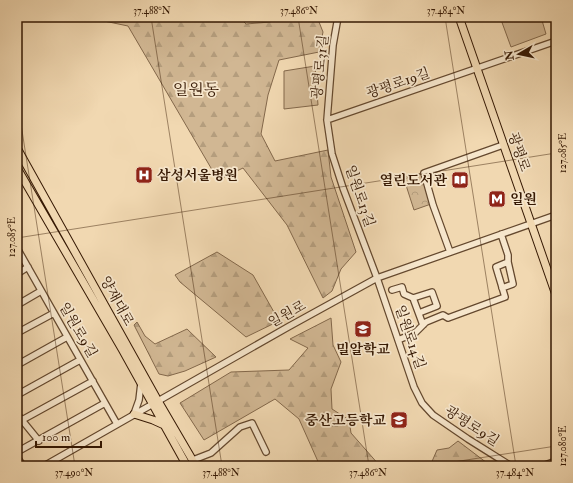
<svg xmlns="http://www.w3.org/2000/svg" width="573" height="483" viewBox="0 0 573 483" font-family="'IM FELL Double Pica','Noto Serif KR',serif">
<defs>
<pattern id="forest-firs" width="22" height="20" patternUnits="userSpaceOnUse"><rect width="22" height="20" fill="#d1b793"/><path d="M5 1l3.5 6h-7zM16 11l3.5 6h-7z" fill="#b49d7d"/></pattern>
<pattern id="park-crowns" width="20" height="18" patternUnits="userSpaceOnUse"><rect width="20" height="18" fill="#d1b793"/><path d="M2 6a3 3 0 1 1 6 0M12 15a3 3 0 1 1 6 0" fill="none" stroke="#b49d7d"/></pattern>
</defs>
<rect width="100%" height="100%" fill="#f1d8b1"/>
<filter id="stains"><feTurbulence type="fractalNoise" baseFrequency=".005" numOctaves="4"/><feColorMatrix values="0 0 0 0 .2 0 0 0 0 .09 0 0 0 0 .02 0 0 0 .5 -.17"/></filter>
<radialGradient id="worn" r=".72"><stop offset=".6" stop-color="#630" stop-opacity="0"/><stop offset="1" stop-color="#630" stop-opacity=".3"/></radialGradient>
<!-- grass -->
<path fill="#d1b793" stroke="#83684b" d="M500 17H541L546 34 511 47Z
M315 66 318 105 284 109V71Z"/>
<!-- forest -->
<path fill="url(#forest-firs)" stroke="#83684b" d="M85 17H239L246 24 270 22 281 17H317L323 32 319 52 279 60 268 95 261 134 275 161 328 150 331 177 356 252 341 269 332 291 323 298 287 225 243 168 218 180 128 26Z
M217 252 253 275 279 321 246 337 180 282 175 275Z
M331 318 333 345 341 362 331 389 332 409 349 420 351 433 380 466H320L299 419 275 399 204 440 180 403 231 372 289 370 308 348 290 339Z
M137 322 145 336 155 344 187 329 216 357 185 371 168 376 159 374 134 325Z
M458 441 491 466H430L437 450 449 448Z"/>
<!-- park -->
<path fill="url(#park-crowns)" stroke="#83684b" d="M421 173 431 204 414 210 404 179Z"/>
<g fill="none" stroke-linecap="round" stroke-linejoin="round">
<defs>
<path id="minor" d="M338 17 333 45 327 120 332 154 343 188 377 278 414 387 422 403 433 415 468 439 511 466
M327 120 556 41
M17 248 117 424
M450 252 433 205 424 173 503 145
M17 274 28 267
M502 288 513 284 508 262
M392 290 402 287 404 294 413 298
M17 305 41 291
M419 313 437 306 432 292 413 298 423 325
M17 333 54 313
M398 340 415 333 426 322 443 315 448 318 505 297 496 267 508 262V255L501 234
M17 365 67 337
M17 395 80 360
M17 414 39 441
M134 414 139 400 141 383
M22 420 93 381
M17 452 105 403
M17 457 23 466
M193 460 211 453 240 427 252 423 266 452
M44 466 288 327 377 278 556 215
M542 466 556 461"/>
<path id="major" d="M459 17 556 295
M17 148 158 401 196 466
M17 168 122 349 187 466
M134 414 153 420 164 425"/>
</defs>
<!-- minor casing -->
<use href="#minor" stroke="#64482e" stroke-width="8"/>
<!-- major casing -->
<use href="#major" stroke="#351803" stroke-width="9"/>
<!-- minor -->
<use href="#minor" stroke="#f6e6cc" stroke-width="5.5"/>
<!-- major -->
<use href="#major" stroke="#f1d8b1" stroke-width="7"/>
</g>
<!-- ticks -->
<path fill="none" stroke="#351803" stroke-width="1" stroke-opacity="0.45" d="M151 17 222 466M298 17 369 466M445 17 516 466M17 99 75 466M17 238 556 153M428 466 556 446"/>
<!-- icons -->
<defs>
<symbol id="hospital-square" viewBox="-11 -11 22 22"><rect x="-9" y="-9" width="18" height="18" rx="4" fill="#8f2418" stroke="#f6e6cc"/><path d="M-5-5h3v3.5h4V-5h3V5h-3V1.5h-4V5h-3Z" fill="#fff"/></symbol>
<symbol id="library-square" viewBox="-11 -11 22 22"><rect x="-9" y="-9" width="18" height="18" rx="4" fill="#8f2418" stroke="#f6e6cc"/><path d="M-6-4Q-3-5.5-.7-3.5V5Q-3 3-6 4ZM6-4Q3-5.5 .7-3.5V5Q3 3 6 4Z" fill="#fff"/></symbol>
<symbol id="metro-square" viewBox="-11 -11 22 22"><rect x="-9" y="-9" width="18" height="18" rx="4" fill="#8f2418" stroke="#f6e6cc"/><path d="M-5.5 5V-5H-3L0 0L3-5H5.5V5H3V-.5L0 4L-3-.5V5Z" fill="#fff"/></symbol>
<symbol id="school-square" viewBox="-11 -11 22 22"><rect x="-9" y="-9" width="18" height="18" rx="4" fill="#8f2418" stroke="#f6e6cc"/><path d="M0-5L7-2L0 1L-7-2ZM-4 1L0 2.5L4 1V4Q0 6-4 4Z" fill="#fff"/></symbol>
</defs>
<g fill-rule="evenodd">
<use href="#hospital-square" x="134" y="165" width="20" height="20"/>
<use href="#library-square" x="450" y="170" width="20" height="20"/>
<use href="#metro-square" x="487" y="189" width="20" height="20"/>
<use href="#school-square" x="353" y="319" width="20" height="20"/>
<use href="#school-square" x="389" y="410" width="20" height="20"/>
</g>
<g text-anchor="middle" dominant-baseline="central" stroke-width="3.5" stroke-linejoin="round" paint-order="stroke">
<!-- street labels -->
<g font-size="14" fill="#351803" stroke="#f6e6cc">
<text transform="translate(320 67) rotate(-84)">광평로31길</text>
<text transform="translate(398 83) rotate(-19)">광평로19길</text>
<text transform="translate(519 152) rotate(71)">광평로</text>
<text transform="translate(360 196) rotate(71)">일원로13길</text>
<text transform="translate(117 301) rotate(61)">양재대로</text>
<text transform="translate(287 314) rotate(-29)">일원로</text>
<text transform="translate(78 330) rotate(60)">일원로9길</text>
<text transform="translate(410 337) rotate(71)">일원로14길</text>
<text transform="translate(472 426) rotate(33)">광평로9길</text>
</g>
<!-- poi labels -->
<g font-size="14" font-weight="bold" fill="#351803" stroke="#f6e6cc" text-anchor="start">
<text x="157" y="175">삼성서울병원</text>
<text x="447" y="180" text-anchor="end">열린도서관</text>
<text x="510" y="199">일원</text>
<text x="363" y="349" text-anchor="middle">밀알학교</text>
<text x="386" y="420" text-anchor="end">중산고등학교</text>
</g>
<!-- quarter labels -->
<g font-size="16" fill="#351803" stroke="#f6e6cc">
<text x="196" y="90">일원동</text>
</g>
</g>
<!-- margin -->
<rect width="573" height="483" fill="none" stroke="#f1d8b1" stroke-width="44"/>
<!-- north arrow -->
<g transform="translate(519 54) rotate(261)" stroke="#f6e6cc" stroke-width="3" paint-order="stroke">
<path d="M0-3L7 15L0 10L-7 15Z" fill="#351803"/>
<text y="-6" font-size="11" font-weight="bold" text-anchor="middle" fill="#351803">N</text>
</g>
<!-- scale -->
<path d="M36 441v6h65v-6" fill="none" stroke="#351803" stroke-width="2"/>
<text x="42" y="441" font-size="12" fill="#351803" stroke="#f6e6cc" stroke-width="3" paint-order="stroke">100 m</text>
<rect x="22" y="22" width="529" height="439" fill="none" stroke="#351803" stroke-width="1.5"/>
<g font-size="10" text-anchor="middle" fill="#351803">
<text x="152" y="14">37.488°N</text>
<text x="299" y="14">37.486°N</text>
<text x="446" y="14">37.484°N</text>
<text transform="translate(562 153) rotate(-90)" y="4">127.085°E</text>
<text transform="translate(11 237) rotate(-90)" y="4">127.085°E</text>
<text transform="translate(562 446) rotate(-90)" y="4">127.080°E</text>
<text x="74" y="476">37.490°N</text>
<text x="221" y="476">37.488°N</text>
<text x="368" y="476">37.486°N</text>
<text x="515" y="476">37.484°N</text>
</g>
<rect width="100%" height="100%" filter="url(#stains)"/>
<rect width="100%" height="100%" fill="url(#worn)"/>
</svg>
